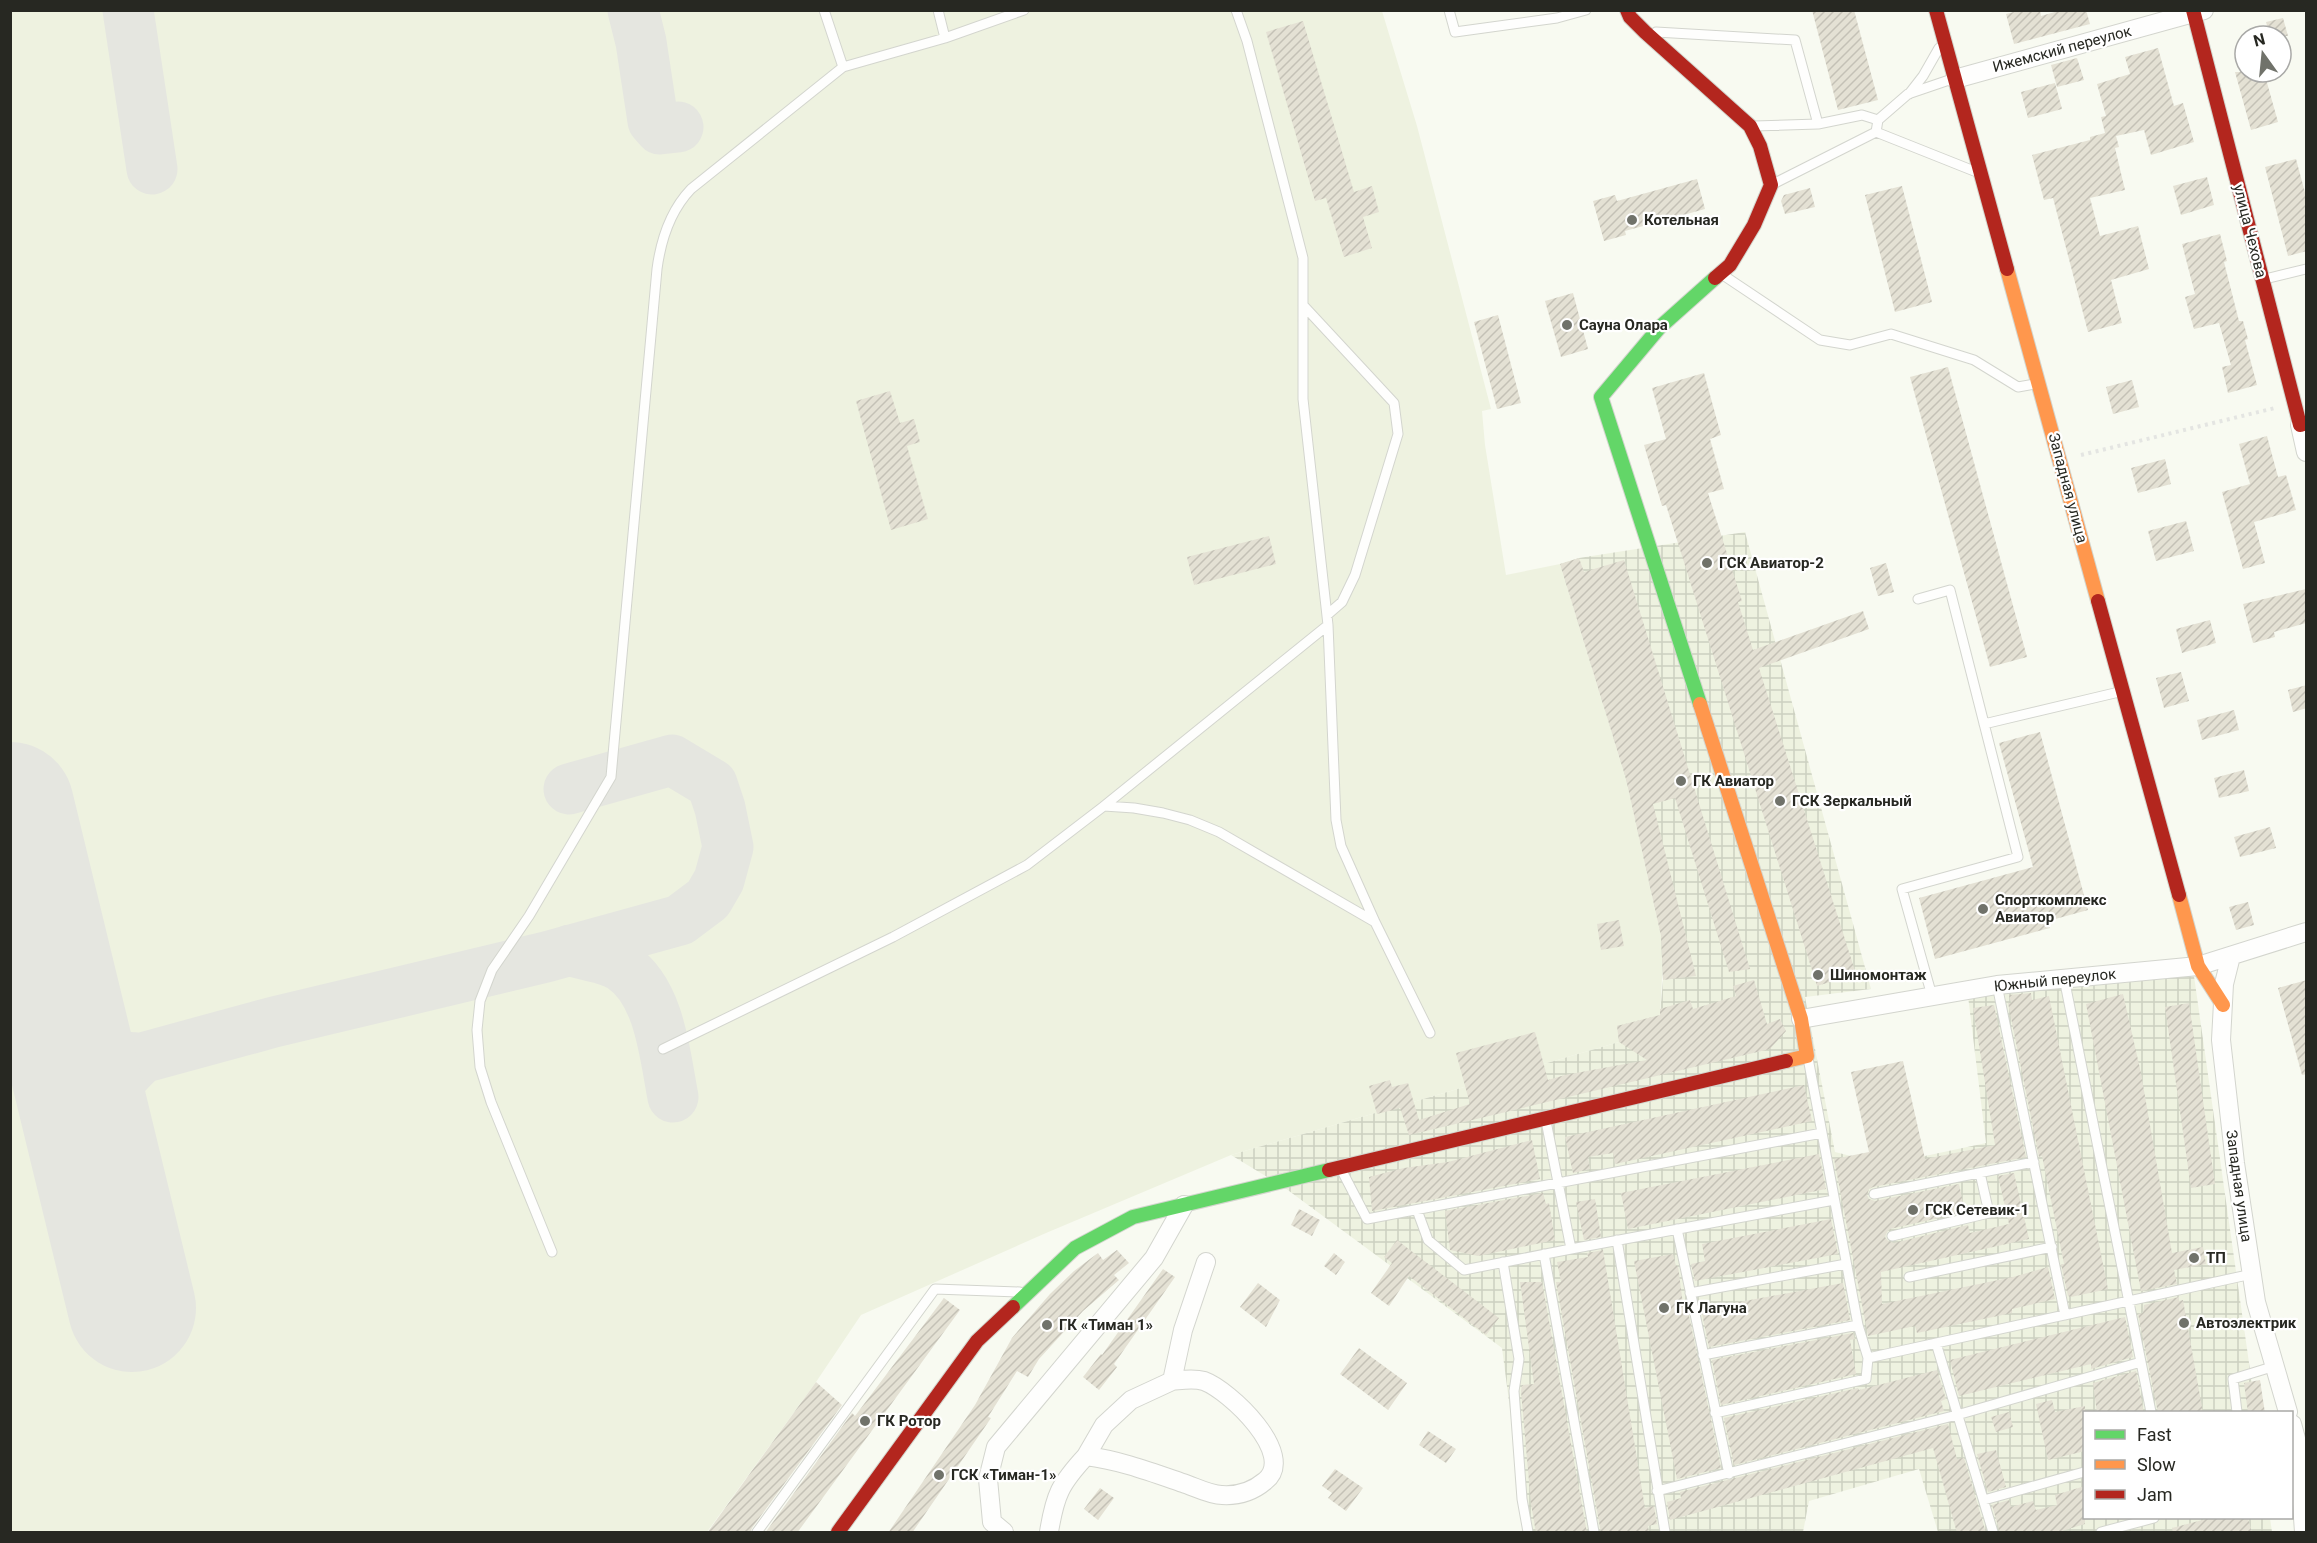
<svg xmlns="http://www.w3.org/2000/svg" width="2317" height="1543" viewBox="0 0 2317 1543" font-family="Roboto,sans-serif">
<defs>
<pattern id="industrial-grid" width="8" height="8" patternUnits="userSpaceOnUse" patternTransform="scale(1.5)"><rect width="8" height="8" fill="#eef2e0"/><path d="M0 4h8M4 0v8" fill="none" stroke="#ccd0c0"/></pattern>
<pattern id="building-hatch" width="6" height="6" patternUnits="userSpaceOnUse" patternTransform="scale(1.5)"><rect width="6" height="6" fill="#e4e1d4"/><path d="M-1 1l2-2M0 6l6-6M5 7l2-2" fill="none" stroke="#c4c1b6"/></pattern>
</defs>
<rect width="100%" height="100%" fill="#f8faf1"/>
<!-- built -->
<path fill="#eef2e0" d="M10 11H1382L1417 126 1491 409 1482 411 1485 445 1506 575 1560 564 1626 779 1661 936 1663 960 1660 1015 1619 1042 1231 1155 1046 1233 861 1315 816 1382 707 1532H11Z"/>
<!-- industrial -->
<path fill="url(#industrial-grid)" d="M1745 532 1871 989 1805 997 1835 1152 1851 1156 1859 1170 1986 1143 1968 996 2004 990 2194 976 2256 1412H2084V1518H2270L2272 1532H1938L1919 1469 1809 1501 1803 1532H1526L1502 1348 1285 1188 1231 1155 1619 1042 1617 1026 1660 1015 1663 980 1661 936 1626 779 1560 564 1579 558Z"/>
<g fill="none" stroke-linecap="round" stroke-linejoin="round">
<!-- taxiway -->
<path stroke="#e5e6e0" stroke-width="51" d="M128 10 152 169
M633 10 641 42 653 121 660 129 678 127
M570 950C587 957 607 957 622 967 660 992 665 1056 673 1097
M58 1002C81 1031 102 1060 142 1058L274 1022 546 957 680 920 708 899 719 880 728 847 720 808 712 784 672 760 569 789
M95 1156C99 1107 106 1092 142 1058"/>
<!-- runway -->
<path stroke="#e5e6e0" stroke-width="128" d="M10 806 132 1308"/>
</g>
<!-- building -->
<path fill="url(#building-hatch)" d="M1812 10H1854L1878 100 1838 110Z
M2021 10H2040L2041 16 2062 10H2086L2090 24 2014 44 2006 14Z
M2283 18 2288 36H2270L2266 22Z
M1303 21 1354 192 1372 186 1379 212 1363 217 1372 248 1344 257 1326 198 1315 201 1266 32Z
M2158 48 2174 106 2183 103 2194 142 2151 155 2144 130 2116 136 2119 147 2115 148 2125 190 2090 198 2100 236 2138 226 2149 269 2111 280 2122 323 2088 332 2053 198 2044 200 2032 155 2090 140V137L2105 133 2101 117 2106 116 2097 84 2130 74 2125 57Z
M2077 58 2084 80 2057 87 2051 65Z
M2235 72H2264L2278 122 2251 130Z
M2055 83 2062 109 2028 118 2021 92Z
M2296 159 2307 200V251L2288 256 2265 167Z
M2207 177 2214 205 2181 215 2173 186Z
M1697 179 1705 209 1625 231 1626 235 1604 241 1593 201 1615 195 1617 201Z
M1902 186 1932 302 1895 312 1865 195Z
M1810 188 1815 207 1785 214 1781 201 1784 195Z
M2220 234 2227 261 2224 262 2239 321H2243L2248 339 2245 340 2257 385 2228 393 2222 367 2231 365 2219 323 2194 329 2185 297 2195 294 2182 244Z
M1573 293 1588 349 1561 357 1545 301Z
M1498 315 1521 403 1497 409 1474 322Z
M1948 367 2027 657 1990 667 1910 377Z
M1704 373 1721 435 1710 439 1724 489 1708 493 1742 601 1738 602 1753 650 1863 611 1869 629 1759 668 1856 974 1817 986 1666 505 1662 506 1644 445 1666 439 1652 388Z
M2132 380 2139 407 2113 414 2106 387Z
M890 391 900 423 914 419 920 442 907 446 928 519 891 530 856 401Z
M2267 436 2278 477 2286 475 2296 510 2254 522 2265 563 2243 569 2222 492 2250 484 2239 444Z
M2165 459 2171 484 2138 493 2131 468Z
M2186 521 2194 551 2156 561 2148 531Z
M1269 536 1276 564 1194 585 1187 557Z
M1579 558 1584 572 1624 560 1750 969 1729 972 1675 798 1653 804 1696 976 1663 980 1661 936 1626 779 1560 564Z
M1886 563 1894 592 1878 596 1870 568Z
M2306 589V623L2274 632 2275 637 2253 643 2243 604Z
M2210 620 2216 643 2182 653 2176 629Z
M2181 672 2189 701 2164 708 2156 678Z
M2307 685V708L2293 712 2288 690Z
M2234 710 2239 730 2202 740 2197 720Z
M2040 732 2088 910 2048 921 2050 928 1935 959 1919 898 2033 867 1999 743Z
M2244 770 2249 791 2219 798 2214 778Z
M2270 827 2276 848 2240 857 2234 837Z
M2248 902 2254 925 2236 930 2229 907Z
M1619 920 1624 946 1601 950 1597 924Z
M1754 980 1767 1024 1780 1019 1786 1031 1770 1049 1409 1135 1400 1108 1377 1114 1369 1086 1390 1080 1392 1087 1408 1083 1419 1120 1470 1104 1456 1053 1535 1032 1548 1080 1565 1075 1647 1060 1619 1042 1617 1026 1660 1015V1009L1690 1000 1693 1009 1736 996 1733 986Z
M2307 980V1074L2302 1075 2278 988Z
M2031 993 2032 1000 2049 996 2108 1289 2071 1297 2068 1296 2061 1264H2064L2042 1156 2039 1157 2008 1003H2011L2009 995Z
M2123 994 2141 1073 2172 1253 2203 1247 2206 1264 2174 1270 2177 1284 2141 1291 2086 1004Z
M2189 1003 2215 1184 2191 1188 2165 1007Z
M1994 1005 2026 1157 1873 1187 1869 1189 1867 1195 1869 1199 1875 1201 1959 1184 1965 1212 1890 1229 1887 1232 1885 1237 1888 1241 1894 1243 1968 1225 1970 1233 2009 1224 1998 1176 2014 1173 2029 1239 1881 1272 1882 1304 2013 1277 2048 1267 2055 1299 2012 1309V1313L1917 1333 1915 1326 1868 1336 1834 1159 1869 1152 1851 1072 1903 1061 1925 1159 1995 1145 1973 1008Z
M1804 1085 1812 1121 1615 1164 1613 1153 1588 1157 1590 1169 1573 1173 1565 1137Z
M1532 1140 1540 1179 1372 1211 1369 1177 1404 1168 1448 1162Z
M1819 1154 1826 1189 1628 1229 1621 1193Z
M1543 1193 1546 1204 1549 1203 1555 1240 1478 1256 1450 1250 1445 1211Z
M1595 1199 1601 1237 1584 1240 1576 1202Z
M1299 1209 1320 1220 1312 1236 1291 1225Z
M1831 1219 1838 1254 1695 1281 1691 1264 1705 1261 1702 1244Z
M1397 1240 1499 1318 1486 1335 1409 1276 1389 1306 1371 1293 1392 1263 1384 1257Z
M1117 1250 1129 1263 1114 1275 1119 1280 1083 1311 1039 1359 1028 1377 1017 1371 988 1417 991 1418 912 1533H888L975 1405 1012 1338 1050 1294 1074 1271 1098 1253 1103 1260Z
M1603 1250 1645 1508 1654 1506 1657 1524 1648 1526 1649 1533H1601L1556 1282H1561L1557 1262 1588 1257 1587 1253Z
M1334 1253 1345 1262 1336 1275 1324 1266Z
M1673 1254 1676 1266H1678L1684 1312 1688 1311 1721 1468 1677 1479 1634 1261Z
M1163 1269 1175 1277 1114 1364 1117 1367 1099 1390 1083 1377 1101 1354 1102 1355Z
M1520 1282H1542L1587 1533H1536L1531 1504 1521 1391 1522 1385 1534 1384Z
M1258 1283 1280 1300 1266 1327 1240 1307Z
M1843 1283 1850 1320 1709 1347 1701 1309Z
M2179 1297V1301L2183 1300 2203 1413H2158L2138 1314 2143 1313 2144 1305Z
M944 1298 960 1310 797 1533H765L852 1413 855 1416Z
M2125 1317 2133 1357 2091 1369V1364L1959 1396 1950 1360Z
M1853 1333 1855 1339 1850 1340 1856 1374 1721 1405 1712 1360Z
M1359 1348 1407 1383 1388 1410 1340 1374Z
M1937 1370 1946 1399 1941 1401 1944 1411 1734 1465 1724 1418 1858 1388 1859 1390Z
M2136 1371 2144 1413H2097L2093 1383Z
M2260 1380 2265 1413H2248L2244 1383Z
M816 1382 842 1405 752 1528 750 1533H707Z
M2052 1400 2055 1412 2085 1406V1451L2048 1460 2036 1404Z
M2009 1412 2013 1427 1996 1432 1991 1417Z
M1948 1424 1957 1459 1964 1458 1986 1533H1957L1933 1448 1670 1520 1667 1502 1681 1498 1680 1492Z
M1428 1431 1456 1449 1446 1463 1419 1445Z
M1996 1450 2006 1487 1988 1492 1977 1454Z
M1335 1469 1363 1488 1346 1511 1328 1498 1332 1493 1322 1486Z
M2085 1486V1524L2055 1533H2000L1992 1505 2009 1500 2011 1507 2033 1501 2036 1510 2057 1505 2055 1495Z
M1100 1488 1114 1498 1098 1520 1084 1509Z
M2210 1518H2248L2252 1533H2173L2172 1528Z"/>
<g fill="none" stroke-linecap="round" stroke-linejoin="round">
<defs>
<path id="lane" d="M938 10 945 38
M1236 10 1247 41 1303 258V399L1328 625 1336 820 1341 846 1375 922 1430 1033
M1449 10 1455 32 1557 18 1586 10
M1656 32 1795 40 1818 124
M843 67 945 38 1024 10
M1909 94 1923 76 1939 48
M1754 126 1818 124 1862 115 1878 120 1908 94 1952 79
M1876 132 1974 171
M1773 184 1876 132 1878 120
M1723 275 1820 340 1850 345 1891 334 1974 360 2018 387 2035 384
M2265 279 2306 269
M1303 305 1394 403 1398 434 1355 575 1342 602 1327 615
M1918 599 1950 590 2018 857 1902 889 1932 996
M1984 724 2119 692
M1104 806 1134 808 1163 813 1190 820 1219 832 1375 922
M2064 978 2151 1412
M1997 985 2065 1315
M663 1049 893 937 1027 865 1104 806 1328 625
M1808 1058 1858 1325 1868 1358 2252 1274
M1546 1121 1571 1249 1834 1200
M1342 1171 1367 1219 1822 1133
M1874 1194 2034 1162
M1417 1210 1428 1240 1464 1270 1571 1249
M1677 1229 1729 1474
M1892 1236 1989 1213 1980 1173
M1617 1240 1665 1532
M552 1252 491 1102 480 1067 477 1030 480 1001 492 970 529 916 611 777 657 269C661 239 670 211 691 189L843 67 824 10
M1544 1254 1594 1532
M1503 1262 1519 1359 1514 1391 1522 1499 1528 1532
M1909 1277 2052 1247
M1690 1293 1846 1264
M1936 1343 1993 1532
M1703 1355 1858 1325
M2237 1412 2233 1379 2275 1366
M1715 1413 1866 1379 1868 1358
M1657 1491 1957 1415 2141 1362
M1984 1500 2084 1472
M757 1532 935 1289 1020 1292
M2101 1532 2154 1518"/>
<path id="street" d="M1955 79 2204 10
M2300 425 2306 452
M2231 956 2224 984 2221 1040 2235 1163 2256 1302 2288 1412
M1801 1019 1997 985 2198 966 2306 932
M2292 1424 2298 1446 2304 1532
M1086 1456 1104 1425 1131 1400 1172 1381
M1004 1532 992 1522 988 1479 996 1447 1154 1258 1184 1205
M1049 1532C1055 1495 1060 1484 1086 1456 1119 1460 1151 1472 1183 1483 1195 1487 1210 1495 1222 1495 1238 1496 1252 1492 1265 1481 1298 1455 1229 1390 1204 1381 1193 1378 1183 1380 1172 1381L1183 1330 1206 1262"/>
<path id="fast" d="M1700 704 1601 397 1659 328 1715 278
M1013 1307 1075 1248 1133 1217 1329 1170"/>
<path id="slow" d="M2007 269 2098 601
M1700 704 1801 1019 1807 1056 1786 1061
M2179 895 2198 966 2223 1005"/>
<path id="jam" d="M1627 10 1630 17 1645 32 1750 126 1760 146 1771 185 1754 225 1730 265 1715 278
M1936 10 2007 269
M2193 10 2300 425 2306 423
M2098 601 2179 895
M1329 1170 1786 1061
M838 1532 977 1341 1013 1307"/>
</defs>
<!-- lane casing -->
<use href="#lane" stroke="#d3d5ce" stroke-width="11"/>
<!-- street casing -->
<use href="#street" stroke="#d3d5ce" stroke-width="20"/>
<!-- fast casing -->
<use href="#fast" stroke="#d3d5ce" stroke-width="16"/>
<!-- slow casing -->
<use href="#slow" stroke="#d3d5ce" stroke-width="16"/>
<!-- jam casing -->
<use href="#jam" stroke="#d3d5ce" stroke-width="16"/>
<!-- path -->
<path stroke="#e4e5e2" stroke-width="4" stroke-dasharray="3 4.5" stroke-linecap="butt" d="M2081 455 2275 408"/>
<!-- lane -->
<use href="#lane" stroke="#fefefd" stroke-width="9"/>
<!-- street -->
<use href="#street" stroke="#fefefd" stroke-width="18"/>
<!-- fast -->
<use href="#fast" stroke="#63d668" stroke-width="14"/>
<!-- slow -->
<use href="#slow" stroke="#ff974d" stroke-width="14"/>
<!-- jam -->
<use href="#jam" stroke="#b3261e" stroke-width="14"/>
</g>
<!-- markers -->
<g fill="#70726a" stroke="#fff" stroke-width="2">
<circle cx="1632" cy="220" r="6"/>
<circle cx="1567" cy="325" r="6"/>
<circle cx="1707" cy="563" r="6"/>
<circle cx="1681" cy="781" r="6"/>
<circle cx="1780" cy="801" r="6"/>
<circle cx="1983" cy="909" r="6"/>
<circle cx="1818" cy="975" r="6"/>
<circle cx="1913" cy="1210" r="6"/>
<circle cx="2194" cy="1258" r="6"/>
<circle cx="1664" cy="1308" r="6"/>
<circle cx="2184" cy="1323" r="6"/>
<circle cx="1047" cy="1325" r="6"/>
<circle cx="865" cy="1421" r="6"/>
<circle cx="939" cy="1475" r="6"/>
</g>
<g text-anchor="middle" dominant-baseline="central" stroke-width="4.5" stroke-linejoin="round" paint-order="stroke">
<!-- street labels -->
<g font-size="15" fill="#272822" stroke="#fff">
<text transform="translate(2062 49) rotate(-15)">Ижемский переулок</text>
<text transform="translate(2250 231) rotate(76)">улица Чехова</text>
<text transform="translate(2068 488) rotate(75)">Западная улица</text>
<text transform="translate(2055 980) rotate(-6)">Южный переулок</text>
<text transform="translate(2239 1186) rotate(82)">Западная улица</text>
</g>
<!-- poi labels -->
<g font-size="15" font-weight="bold" fill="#272822" stroke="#fff" text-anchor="start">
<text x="1644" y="220">Котельная</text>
<text x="1579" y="325">Сауна Олара</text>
<text x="1719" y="563">ГСК Авиатор-2</text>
<text x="1693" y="781">ГК Авиатор</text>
<text x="1792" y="801">ГСК Зеркальный</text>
<text x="1995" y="900">Спорткомплекс<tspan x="1995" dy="17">Авиатор</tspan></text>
<text x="1830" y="975">Шиномонтаж</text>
<text x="1925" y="1210">ГСК Сетевик-1</text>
<text x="2206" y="1258">ТП</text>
<text x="1676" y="1308">ГК Лагуна</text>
<text x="2196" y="1323">Автоэлектрик</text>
<text x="1059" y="1325">ГК «Тиман 1»</text>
<text x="877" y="1421">ГК Ротор</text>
<text x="951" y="1475">ГСК «Тиман-1»</text>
</g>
</g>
<!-- border -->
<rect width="2317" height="1543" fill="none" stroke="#272822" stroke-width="24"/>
<!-- legend -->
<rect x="2083" y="1411" width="210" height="108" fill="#ffffff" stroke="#a9a9a7" stroke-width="1.5"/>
<rect x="2095" y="1430" width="30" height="9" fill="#63d668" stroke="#a9a9a7" stroke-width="1.5"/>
<text x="2137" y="1441" font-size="18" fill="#272822">Fast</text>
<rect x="2095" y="1460" width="30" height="9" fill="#ff974d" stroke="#a9a9a7" stroke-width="1.5"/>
<text x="2137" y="1471" font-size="18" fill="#272822">Slow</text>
<rect x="2095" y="1490" width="30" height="9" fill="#b3261e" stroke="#a9a9a7" stroke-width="1.5"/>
<text x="2137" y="1501" font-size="18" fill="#272822">Jam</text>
<!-- north arrow -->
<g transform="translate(2263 54) rotate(345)"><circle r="28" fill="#ffffff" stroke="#a9a9a7" stroke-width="1.5"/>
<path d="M0-4.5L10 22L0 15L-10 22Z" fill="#70726a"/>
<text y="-9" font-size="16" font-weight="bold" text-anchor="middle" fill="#272822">N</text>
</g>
</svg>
